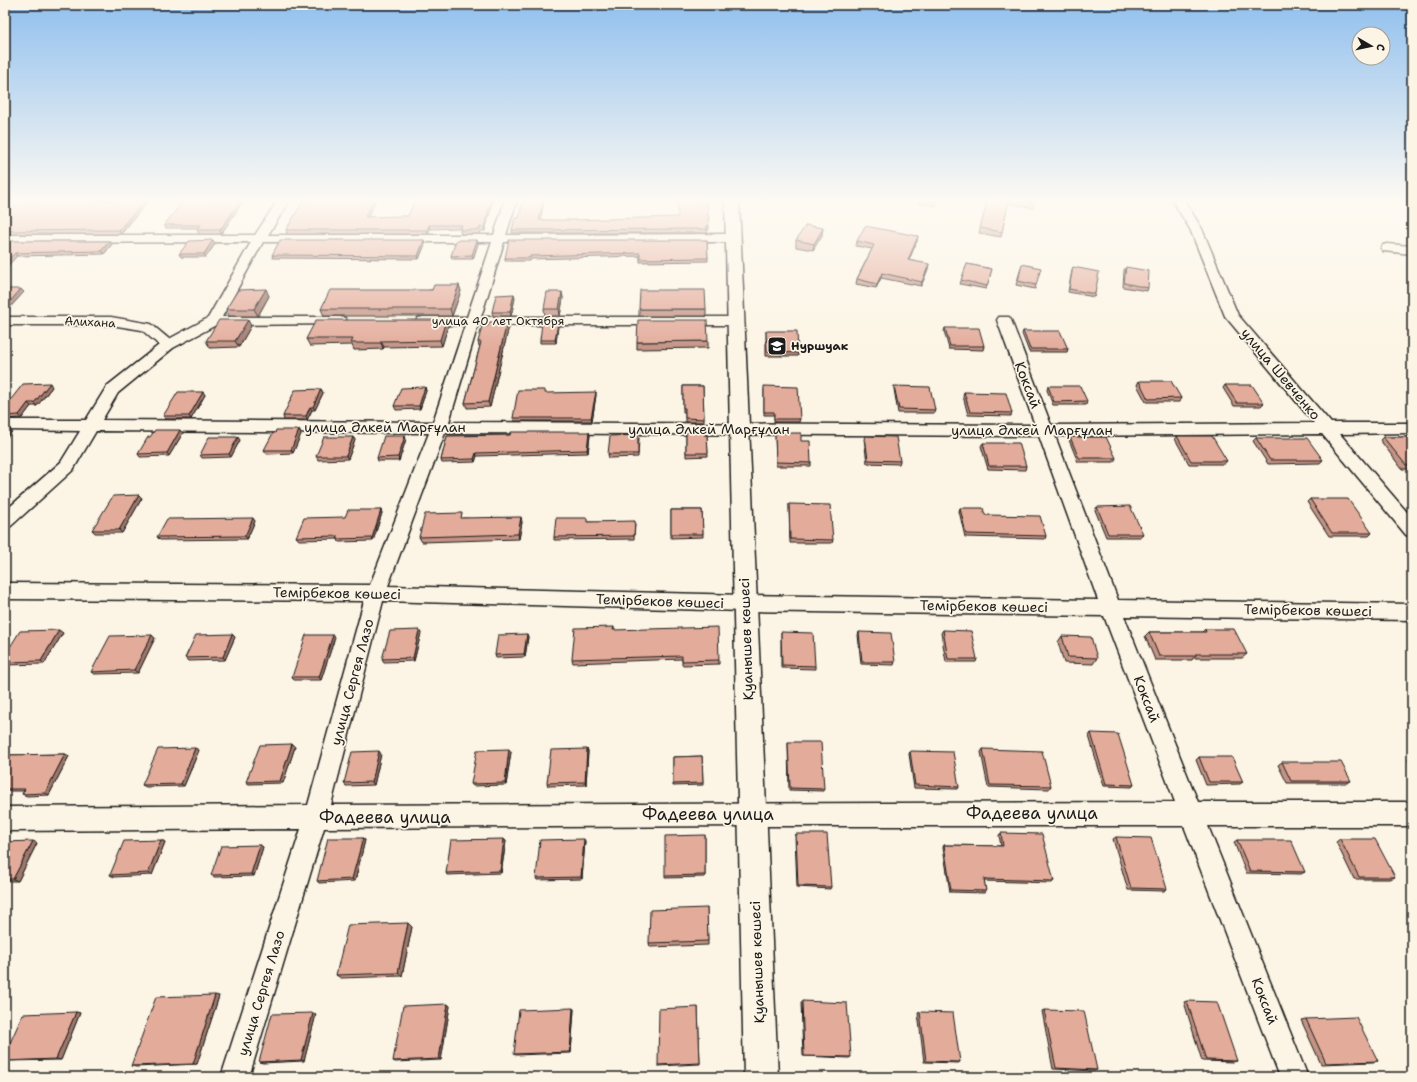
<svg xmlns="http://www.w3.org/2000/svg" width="1417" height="1082" viewBox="0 0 1417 1082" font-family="'Shantell Sans',sans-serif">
<rect width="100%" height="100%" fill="#fcf5e5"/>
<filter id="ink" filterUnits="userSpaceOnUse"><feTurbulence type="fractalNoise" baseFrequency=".025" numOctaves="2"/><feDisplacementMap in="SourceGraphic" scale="8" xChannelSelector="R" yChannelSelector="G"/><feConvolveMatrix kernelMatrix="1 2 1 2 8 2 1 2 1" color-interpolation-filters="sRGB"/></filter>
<g filter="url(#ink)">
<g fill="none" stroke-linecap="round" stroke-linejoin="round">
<defs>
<path id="street" d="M278 200H290L268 235H494L505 200H517L506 235 733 234 739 238 733 242H504L481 317H735L740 318 742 321 740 324 735 325H478L449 422 1035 425 997 320 999 317H1009L1011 320 1051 425 1314 423 1225 316 1190 229 1172 200H1184L1202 229 1238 315 1331 423H1412V433L1340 434 1412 518V537L1406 535 1322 434 1055 436 1118 600 1412 604V620L1124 616 1198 802H1412V826H1208L1308 1077H1280L1184 826H753L324 828 249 1077H221L301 829 5 831V807L308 805 364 601 5 599V583L370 585 429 433 96 431 73 470 11 526 5 528V511L61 462 80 431 5 430V420H86L107 386 159 345 142 330 111 325H5V317H111L151 324 169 339 208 318 251 242 5 243V235H255ZM263 242H492L467 317H423L418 318 416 321 418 324 423 325H465L433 422 102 420 118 393 173 348 216 325 345 324 347 321 345 318 340 317H222ZM445 433 1039 436 1098 600 744 595 388 586ZM383 601 744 611 1104 616 1175 802 331 805Z
M1387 244 1412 246V254L1383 251 1381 248 1383 245Z"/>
<path id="secondary" d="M725 200H739L778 1077H744Z"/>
</defs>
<!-- street casing -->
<use href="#street" stroke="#1c1c1c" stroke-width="3"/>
<!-- secondary casing -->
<use href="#secondary" stroke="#1c1c1c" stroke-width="3"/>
<!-- street -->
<use href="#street" fill="#fcf5e5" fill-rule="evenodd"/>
<!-- secondary -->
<use href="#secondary" fill="#fcf5e5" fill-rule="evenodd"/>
</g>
<!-- wall -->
<path fill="#c39384" stroke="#1c1c1c" d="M5 200H149L121 234H5Z
M244 200 221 234H199L197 230 199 228H166L164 225Z
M304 200H376L368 217 408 216 415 200H493L485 231H481L480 234H461L460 230V228L430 229 428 234H287L286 230Z
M523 200H544L540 220 709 226V230H707V233H512V230L519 218Z
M919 200H938L936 206 918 203Z
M988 200H1035L1033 208 1008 203 1001 237 979 233Z
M823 228 822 235 813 250 796 247V240Z
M918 236 917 241 909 260 928 269 921 286 881 278 876 288 856 284 857 279 872 249 856 246 857 241Z
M213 240 215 244 206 257H181L179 254Z
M424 240 425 244 419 259 273 258 272 255Z
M477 240 478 244 473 259H452L451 256Z
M707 240 708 261 640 262V256L531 259 530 261H505V258Z
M5 241H110L112 244 104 254 17 256Z
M967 264 992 269 986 289 960 284Z
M1022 264 1036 285 1035 289 1016 285Z
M1073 267 1095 294 1094 297 1068 292 1072 270Z
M1126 267 1148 288 1147 291 1123 287 1124 270Z
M459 285 461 291 452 316H324L321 309Z
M562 292 563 298 560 316H545L544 309Z
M514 294 515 298 511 316H493L492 312Z
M269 296 258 316H229L226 309Z
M639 309H706V316H639Z
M446 320 448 326 442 346 384 347 383 349 354 350 352 345 310 346 306 339Z
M507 322 509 326 490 407 467 408 465 403 480 346H479L478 342 488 326Z
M558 323V326L556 343H540V340Z
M251 326 239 347 210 348 206 341Z
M945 328 984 346 983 350 949 349 944 331Z
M766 331 798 353V356H766Z
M1023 331 1068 349 1067 352H1029L1022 334Z
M708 341V348L637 349V342Z
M1139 381 1181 398 1179 402H1146L1137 385Z
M1225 385 1264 403 1261 406H1234L1223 388Z
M683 386H703L704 422H685V412H683Z
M894 386 935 410 934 413H898L894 389Z
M1048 386 1087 401 1086 405H1053L1047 390Z
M52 387 37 406H31L22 418 5 419V407Z
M425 387 426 391 420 409 396 410 394 406Z
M321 389 323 393 315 410H312L307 420H284L283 416Z
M764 389 800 419 799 422H774V415H764Z
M203 392 205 395 191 419H166L163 416Z
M964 392 1012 413 1011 416 968 415 963 396Z
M596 395 592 421H514L513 418Z
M299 430 301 434 293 453 267 454 264 450Z
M686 432 707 435 708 456 686 457Z
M183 433 169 456 140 457 138 454Z
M775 433 801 441 811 463V466H776Z
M590 435 588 453 477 456 475 462 442 463 441 460 447 436Z
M865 436 900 461 899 464 867 463 864 439Z
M1177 436 1227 461 1224 464H1189L1175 439Z
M353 437 355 440 348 459 318 460 316 456Z
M1070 437 1116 458 1114 462H1078L1069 440Z
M1383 437H1412V469H1402L1380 440Z
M639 438 638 457 609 458 608 454Z
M1256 438 1323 460 1320 463 1268 464 1253 441Z
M406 439 399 461H378L377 458Z
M240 440 231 457 202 458 200 455Z
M983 443 1026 466 1025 470 988 469 981 446Z
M139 495 142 498 122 533H95L92 530Z
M1310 499 1372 533 1369 536H1329L1307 502Z
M789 504 833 540 832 543H790Z
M1097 507 1143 534 1141 537H1106L1095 510Z
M960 508 985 515 1046 536 1045 539 965 537 959 511Z
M381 510 382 513 373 541 339 542 338 539 299 540 296 537 345 517Z
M671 510H702L703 537 671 538Z
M464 518 522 522 519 539 422 542 419 537Z
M255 521 247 539 160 540 157 537Z
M588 522 635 524 634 539 554 540V537Z
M614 627V630L719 660V664L682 665V659L573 663 572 659Z
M1205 629 1247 654 1242 658H1193L1192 660H1155L1145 636 1149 632H1202Z
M943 630 977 659 976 662H946L941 633Z
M781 632 815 666V669L781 668Z
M859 632 895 662 894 665 861 664 858 635Z
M63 633 44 664 5 665V655Z
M421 633 414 661 384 662 382 659Z
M527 634 528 637 525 657 496 658 495 655Z
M152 635 155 638 138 673 94 674 91 672Z
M1062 636 1097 658 1093 664 1064 663 1058 642Z
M235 637 225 660 188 661 185 658Z
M335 637 321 680H294L292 677Z
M1091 733 1134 785 1132 787 1104 786 1089 736Z
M788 742 824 789 823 791 789 790 788 744Z
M292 744 295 747 283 783 249 784 246 782Z
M587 749 588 751 586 785 548 786 547 783Z
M983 749 1051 786 1049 789 988 787 981 752Z
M199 750 184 786 146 787 142 785Z
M910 751 959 787 958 789 914 788 909 754Z
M511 752 506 785 473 786 471 784Z
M65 754 69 756 49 795 27 796 22 794 24 791H5V755Z
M381 754 374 785 346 786 344 783Z
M702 756 703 785 673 786V757Z
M1199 757 1243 782 1240 784 1206 785 1196 760Z
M1412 757V767L1408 760Z
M1282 762 1351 781 1347 783H1287L1278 765Z
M1001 833 1054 881 1052 883 984 881 986 891 984 893 950 892 943 847 944 845 1001 846 999 835Z
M796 834 831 887 830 889 797 887 795 836Z
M705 835V877L665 878V876Z
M1116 837 1167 889 1164 891 1128 890 1113 839Z
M363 838 365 840 355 881 319 883 317 881Z
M1340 839 1395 877 1390 879H1354L1336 842Z
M161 840 165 842 152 875 114 877 110 875Z
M1237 840 1305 872 1301 874 1246 873 1234 842Z
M506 841 501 873 447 875 446 873Z
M585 841 582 879 537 880 536 878Z
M5 842 37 843 18 881H5Z
M260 845 263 847 254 876 214 877 211 875Z
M707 908 708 945 650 947 649 943Z
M412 927 402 976 341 978 336 975Z
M219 996 197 1064 136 1067 131 1066Z
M802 1001 851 1057 849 1058 803 1056 801 1002Z
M1187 1001 1237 1061 1233 1062 1202 1061 1184 1002Z
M450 1006 441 1060 395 1062 393 1061Z
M698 1007 700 1064 658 1066V1065Z
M574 1009 571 1053 516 1055 514 1054Z
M1044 1010 1097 1070 1094 1071 1053 1069 1042 1011Z
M76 1012 80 1013 61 1060 5 1061V1054Z
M920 1012 960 1062 958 1063 924 1062 918 1013Z
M316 1014 304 1061 263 1063 259 1062Z
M1306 1019 1378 1061 1373 1062 1321 1064 1301 1020Z"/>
<!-- shaded-wall -->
<path fill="#9f786c" stroke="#1c1c1c" d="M145 200H149L121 234 119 230Z
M241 200H244L221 234 220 230Z
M373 200H376L366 221 365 217Z
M491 200H493L485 231 484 227Z
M543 200H544L540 223 539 220Z
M429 225 430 229 428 234 427 230Z
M823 228 822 235 813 250 814 244Z
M918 236 917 241 907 264 908 260Z
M213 240 215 244 206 257 204 254Z
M424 240 425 244 419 259 418 256Z
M477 240 478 244 473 259 472 255Z
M110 241 112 244 104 254 101 251Z
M15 253 17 256 5 269V263Z
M929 264 928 269 921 286 922 282Z
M882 273 881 278 876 288 877 284Z
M459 285 461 291 452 316 450 309Z
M21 289 24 292 5 313V307Z
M266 289 269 296 258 316 254 309Z
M562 292 563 298 560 316 559 309Z
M514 294 515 298 511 316 510 312Z
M248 320 251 326 239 347 235 341Z
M446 320 448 326 442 346 440 340Z
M507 322 509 326 490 407 488 402Z
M558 323V326L556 343 555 340Z
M381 341 384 347 383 349 381 343Z
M50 383 52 387 37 406 34 403Z
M425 387 426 391 420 409 419 406Z
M321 389 323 393 315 410 313 407Z
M203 392 205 395 191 419 189 416Z
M596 392V395L592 421 591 418Z
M28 403 31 406 22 418 19 415Z
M310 407 312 410 307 420 306 416Z
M9 428 12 432 5 440V433Z
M180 430 183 433 169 456 167 453Z
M299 430 301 434 293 453 291 450Z
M589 432 590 435 588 453 587 450Z
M405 436 406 439 399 461 398 457Z
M238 437 240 440 231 457 229 454Z
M353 437 355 440 348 459 346 456Z
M476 453 477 456 475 462 474 459Z
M139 495 142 498 122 533 119 530Z
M381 510 382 513 373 541 372 538Z
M521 517 522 522 519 539 518 534Z
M253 518 255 521 247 539 245 536Z
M59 630 63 633 44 664 41 661Z
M419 630 421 633 414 661 413 658Z
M232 634 235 637 225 660 223 657Z
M527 634 528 637 525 657 524 654Z
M152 635 155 638 138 673 134 670Z
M333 635 335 637 321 680 319 677Z
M292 744 295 747 283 783 280 781Z
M195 748 199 750 184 786 181 784Z
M509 749 511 752 506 785 505 783Z
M587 749 588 751 586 785 585 782Z
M379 751 381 754 374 785 372 782Z
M65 754 69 756 49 795 45 793Z
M363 838 365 840 355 881 352 879Z
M504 839 506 841 501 873 500 871Z
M584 839 585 841 582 879 581 877Z
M161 840 165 842 152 875 148 873Z
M33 841 37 843 18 881 13 879Z
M260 845 263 847 254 876 251 874Z
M408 923 412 927 402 976 398 973Z
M5 938 7 939 5 944Z
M215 995 219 996 197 1064H193Z
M448 1004 450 1006 441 1060 439 1059Z
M573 1008 574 1009 571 1053 570 1052Z
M76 1012 80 1013 61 1060 56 1059Z
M313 1013 316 1014 304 1061 301 1060Z"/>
<!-- building -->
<path fill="#e3ab9a" stroke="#1c1c1c" d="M5 200H145L119 230 5 231Z
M184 200H241L220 230H197L201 225H164Z
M304 200H373L365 217 408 216 415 200H491L484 227H480V230H460L462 225H429L427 230H286Z
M523 200H543L539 220H572L678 217 677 200H707L709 226H707V229L512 230 515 218H519Z
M923 200H938L937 203Z
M988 200H1009L1002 232 980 228Z
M1015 200H1035L1034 204Z
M806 225 823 228 814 244 796 240Z
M865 226 918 236 908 260 929 264 922 282 882 273 877 284 857 279 874 245 857 241Z
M213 240 204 254H179L189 241Z
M280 240H424L418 256 272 255Z
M456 240H477L472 255 451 256Z
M509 240H707L708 258 640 259V253L530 256V258H505Z
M5 241H110L101 251 15 253 5 263Z
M967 264 992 269 987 286 961 280Z
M1022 264 1041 268 1036 285 1018 281Z
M1073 267 1099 272 1095 294 1069 289Z
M1126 267 1149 271 1148 288 1124 283Z
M434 285H459L450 309H321L330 290H432Z
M5 289H21L5 307Z
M266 289 254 309H226L238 290Z
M640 290H705L706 309H639Z
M547 292H562L559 309H544Z
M514 294 510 312H492L496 295Z
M219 320H248L235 341H206Z
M316 320H446L440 340 381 341V343H351L353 339H306Z
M638 320H707L708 341 637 342Z
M489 322H507L488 402 465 403 481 342H478L482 326H488Z
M542 323H558L555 340H540Z
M945 328H979L984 346H950Z
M766 331H797L798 353 767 352Z
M1023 331H1060L1068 349H1030Z
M1139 381H1171L1181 398 1148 399Z
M50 383 34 403H28L19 415 5 416V407L23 384Z
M1225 385H1252L1264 403H1237Z
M683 386H703L704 419 685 418V408H683Z
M764 386 798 387 800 419H774V412H764Z
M894 386 930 387 935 410 899 409Z
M1048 386H1080L1087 401 1054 402Z
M425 387 419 406H394L401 388Z
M321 389 313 407H310L306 416H283L295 390Z
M518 390H545V393L596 392 591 418H513Z
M178 392H203L189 416H163Z
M964 392 1006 393 1012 413 970 412Z
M5 428H9L5 433Z
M155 430H180L167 453 138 454 148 437H150Z
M276 430H299L291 450H264L273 433H275Z
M511 432H589L587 450 476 453 474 459 441 460 447 436 510 435Z
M686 432 704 433V435H707L708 453H686Z
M775 433H801V441H810L811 463 776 462Z
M638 435V454H608L610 436Z
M384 436H405L398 457 377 458Z
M865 436 896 437 900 461 868 460Z
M1177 436H1212L1227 461H1191Z
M209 437H238L229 454 200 455Z
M324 437H353L346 456H316Z
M1070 437H1106L1116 458H1079Z
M1383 437H1412V465H1406Z
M1256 438H1307L1323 460H1270Z
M983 443H1019L1026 466H989Z
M139 495 119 530H92L113 496Z
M1310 499H1348L1372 533H1332Z
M789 504 830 505 833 540 790 539Z
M1130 506 1143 534H1108L1097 507Z
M960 508H983L985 515 1040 516 1046 536 966 534Z
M348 510H381L372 538 337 539 338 536 296 537 304 518 345 517Z
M671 510H702L703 534H671Z
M462 513 461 518 521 517 518 534 419 537 425 514Z
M253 518 245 536 157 537 167 519Z
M556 518H587V522L635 521 634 536 554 537Z
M614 627 613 630 718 627 719 660 682 661V656L572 659 575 628Z
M1205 629H1234L1247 654H1195L1196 656H1159L1149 632H1206Z
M59 630 41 661 5 662V655L20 631Z
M419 630 413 658 382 659 390 631Z
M943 630 971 631 977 659H948Z
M781 632 813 633 815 666 782 665Z
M859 632 891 633 895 662H862Z
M232 634 223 657 185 658 196 635Z
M527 634 524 654 495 655 498 635Z
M152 635 134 670 91 672 110 636Z
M306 635H333L319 677H292Z
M1062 636 1091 637 1097 658 1068 657Z
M1091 733 1118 734 1134 785 1106 784Z
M788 742H821L824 789 790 788Z
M292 744 280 781 246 782 260 745Z
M195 748 181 784 142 785 158 749Z
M509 749 505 783 471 784 477 750Z
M587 749 585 782 547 783 551 750Z
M983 749 1042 751 1051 786 990 785Z
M379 751 372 782 344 783 352 752Z
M910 751 953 752 959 787 915 785Z
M65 754 45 793 22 794 25 789H5V755Z
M702 756 703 783 673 784V757Z
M1199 757H1232L1243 782H1209Z
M1282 762H1341L1351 781H1291Z
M1001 833 1042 834 1054 881 984 879 986 891 951 890 944 845 1003 846Z
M796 834H827L831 887 798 886Z
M705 835V875L665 876V836Z
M1116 837 1151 838 1167 889 1131 888Z
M328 838H363L352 879 317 881Z
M504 839 500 871 446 873 451 840Z
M584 839 581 877 536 878 540 840Z
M1340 839H1375L1395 877H1359Z
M161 840 148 873 110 875 124 841Z
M1237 840H1291L1305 872 1250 871Z
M33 841 13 879H5V842Z
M260 845 251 874 211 875 221 846Z
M707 908 708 941 649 943 650 910Z
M408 923 398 973 336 975 348 925Z
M215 995 193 1064 131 1066 156 997Z
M802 1001 847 1003 851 1057 804 1056Z
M1187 1001 1217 1002 1237 1061 1206 1060Z
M448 1004 439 1059 393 1061 403 1006Z
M698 1007 700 1063 658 1065 659 1009Z
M573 1008 570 1052 514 1054 519 1010Z
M1044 1010 1084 1011 1097 1070 1056 1068Z
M76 1012 56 1059 5 1061V1054L23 1014Z
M920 1012 953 1013 960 1062 926 1061Z
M313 1013 301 1060 259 1062 272 1014Z
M1356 1017 1378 1061 1326 1063 1306 1019Z"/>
</g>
<!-- sky -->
<linearGradient id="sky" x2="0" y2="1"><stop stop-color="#91c0ee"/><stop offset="0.57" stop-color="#fefaf3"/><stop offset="1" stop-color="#fefaf3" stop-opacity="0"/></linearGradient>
<rect width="1417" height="352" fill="url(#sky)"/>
<!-- icons -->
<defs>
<symbol id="school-square" viewBox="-11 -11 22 22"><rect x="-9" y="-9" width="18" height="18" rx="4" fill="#1c1c1c" stroke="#fcf5e5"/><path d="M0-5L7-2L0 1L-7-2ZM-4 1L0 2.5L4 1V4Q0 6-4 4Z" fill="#fff"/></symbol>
</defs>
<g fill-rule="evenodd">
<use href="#school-square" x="766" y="335" width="22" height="22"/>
</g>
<g text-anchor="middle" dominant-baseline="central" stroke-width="3.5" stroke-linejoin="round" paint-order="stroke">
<!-- far-street labels -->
<g font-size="12" fill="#1c1c1c" stroke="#fcf5e5">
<text x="498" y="321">улица 40 лет Октября</text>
<text transform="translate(90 322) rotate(3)">Алихана</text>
</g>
<!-- far-poi labels -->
<g font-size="12" font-weight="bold" fill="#1c1c1c" stroke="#fcf5e5" text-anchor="start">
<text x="791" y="346">Нуршуак</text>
</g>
<!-- street labels -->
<g font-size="14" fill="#1c1c1c" stroke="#fcf5e5">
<text transform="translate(1281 374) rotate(50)">улица Шевченко</text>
<text transform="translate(1028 385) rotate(69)">Коксай</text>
<text x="385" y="427">улица Әлкей Марғұлан</text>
<text x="709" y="429">улица Әлкей Марғұлан</text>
<text x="1032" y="430">улица Әлкей Марғұлан</text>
<text transform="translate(337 593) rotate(1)">Темірбеков көшесі</text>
<text transform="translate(660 601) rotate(2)">Темірбеков көшесі</text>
<text transform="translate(984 606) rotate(1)">Темірбеков көшесі</text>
<text transform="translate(1308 610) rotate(1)">Темірбеков көшесі</text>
<text transform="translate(746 639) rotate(-92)">Қуанышев көшесі</text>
<text transform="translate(352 682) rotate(-75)">улица Сергея Лазо</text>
<text transform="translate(1147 699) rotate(69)">Коксай</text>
<text transform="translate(757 962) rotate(-92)">Қуанышев көшесі</text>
<text transform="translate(261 993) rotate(-73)">улица Сергея Лазо</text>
<text transform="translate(1265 1001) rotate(69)">Коксай</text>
</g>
<!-- near-street labels -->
<g font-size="17" fill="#1c1c1c" stroke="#fcf5e5">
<text x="1032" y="813">Фадеева улица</text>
<text x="708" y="814">Фадеева улица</text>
<text x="385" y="817">Фадеева улица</text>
</g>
</g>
<!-- margin -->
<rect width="1417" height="1082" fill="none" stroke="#fcf5e5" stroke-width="20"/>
<rect x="10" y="10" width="1397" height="1062" fill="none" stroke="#1c1c1c" stroke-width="1.5" filter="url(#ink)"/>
<!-- north arrow -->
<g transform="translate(1371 46) rotate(99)"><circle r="19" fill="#fcf5e5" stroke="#a29e95"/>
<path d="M0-3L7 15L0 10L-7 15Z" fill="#1c1c1c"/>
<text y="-6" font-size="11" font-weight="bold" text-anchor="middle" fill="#1c1c1c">С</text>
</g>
</svg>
